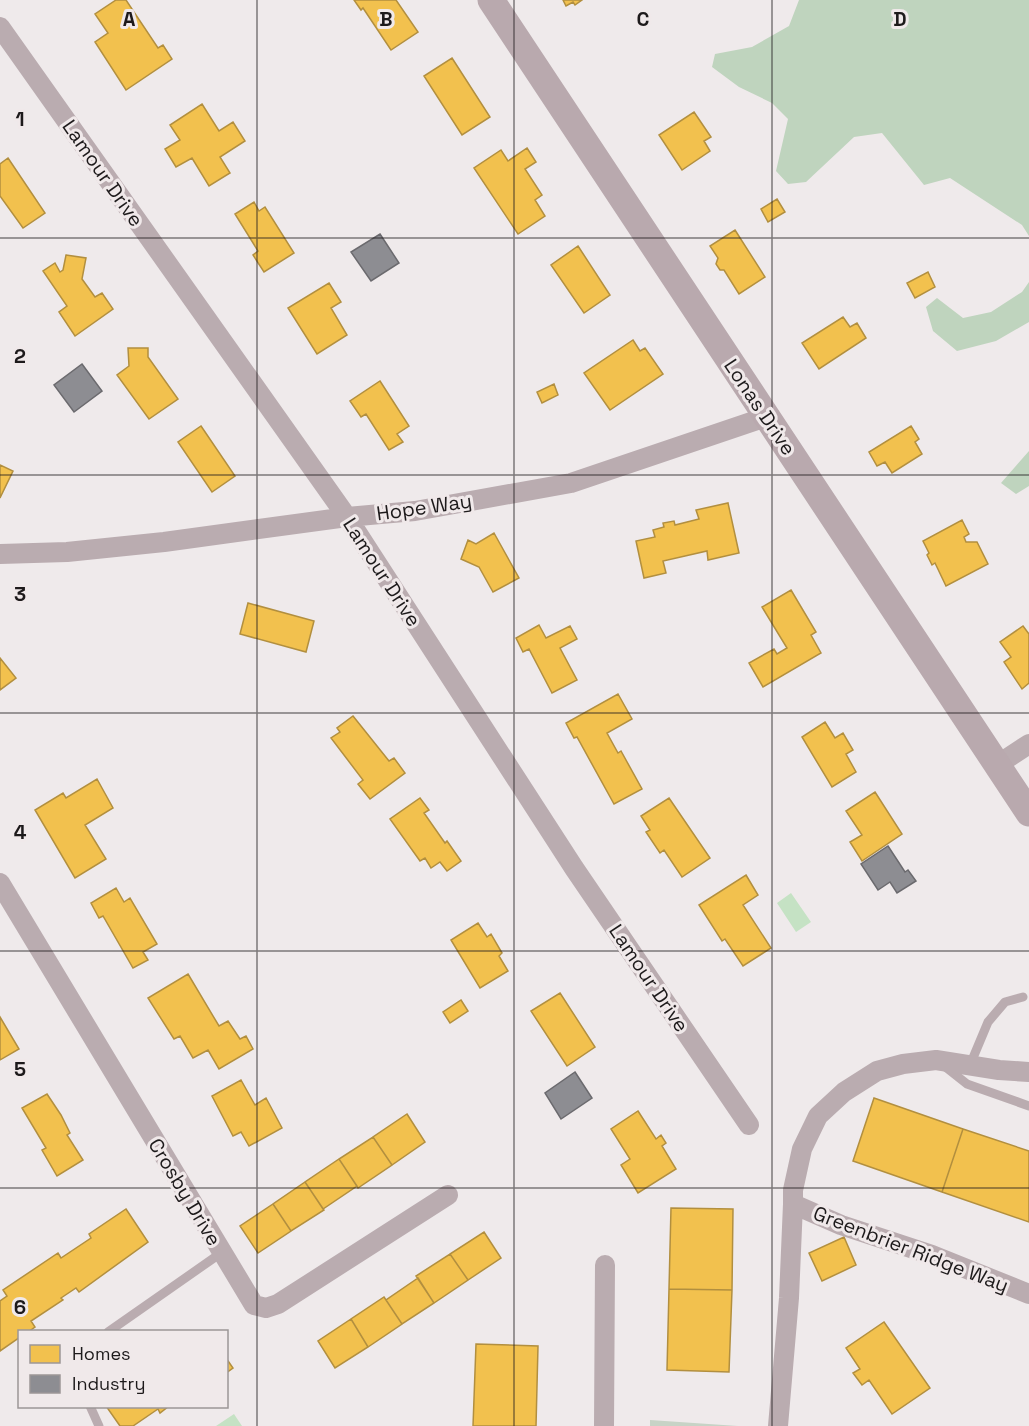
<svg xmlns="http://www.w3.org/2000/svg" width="1029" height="1426" viewBox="0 0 1029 1426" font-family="'Space Grotesk',sans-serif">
<rect width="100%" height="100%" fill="#efeaeb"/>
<!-- green -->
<path fill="#c7d3c6" d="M650 1420 738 1426H650Z"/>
<!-- forest -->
<path fill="#bfd4be" d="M799 0H1029V236L1022 225 950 178 924 185 882 133 854 137 806 182 788 184 776 171 788 119 772 103 739 87 712 67 715 54 752 47 789 26Z
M1029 282V322L996 341 957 351 933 331 926 307 937 298 963 318 991 312 1022 292Z
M1029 451V486L1016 494 1001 483Z"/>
<!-- water -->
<path fill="#c5e2c4" d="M791 893 811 922 796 932 777 903Z
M234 1414 242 1426H216Z"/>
<!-- homes -->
<path fill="#f2c14e" stroke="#b28f3f" stroke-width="1.5" d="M116 0H126L158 48 163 45 172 59 126 90 95 42 108 33 95 14Z
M354 0H396L418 32 391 50 363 8 361 10Z
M563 0H582L575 5 573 2 566 6Z
M452 58 490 117 462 135 424 76Z
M202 104 219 131 233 122 245 141 220 157 230 173 209 186 192 158 176 167 165 149 180 140 170 125Z
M694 112 711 137 704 141 710 151 682 170 659 135Z
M527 148 536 162 525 169 542 195 535 200 545 216 518 234 474 168 501 150 508 161Z
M8 158 45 213 23 228 0 196V164Z
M777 199 785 212 768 222 761 209Z
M254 202 259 211 265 207 294 253 264 272 253 255 258 251 235 214Z
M735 230 765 277 739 294 724 270H720L716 264 718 258 710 246Z
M578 246 610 295 584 313 551 265Z
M66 255 86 258 82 279 95 297 102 293 113 309 75 336 59 312 67 306 43 271 55 263 60 272 63 270Z
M928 272 935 287 915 298 907 283Z
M329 283 341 302 331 308 347 335 317 354 288 308Z
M843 317 850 327 857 323 866 338 819 369 802 343Z
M633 340 640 351 645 348 663 374 610 410 584 373Z
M128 348H148V357L178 399 149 419 117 375 129 366Z
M380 381 409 426 397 434 403 442 389 450 366 414 361 417 350 401Z
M554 384 558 395 542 403 537 392Z
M201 426 235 476 212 492 178 442Z
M911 426 919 439 915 442 922 454 892 473 885 462 877 466 869 452Z
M0 465 13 471 0 498Z
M728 503 739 553 708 560 707 551 663 561 666 573 644 578 636 541 655 537 653 530 664 527 663 523 674 521 675 525 699 519 696 510Z
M962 520 969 534 964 537 966 542H977L988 564 946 586 935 563 932 565 927 555 929 553 923 541Z
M494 533 519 578 493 592 479 567 461 559 468 540 476 544Z
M791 590 816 632 811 635 821 653 763 687 749 663 774 649 777 654 787 648 762 607Z
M248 603 314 621 306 652 240 634Z
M539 625 546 638 570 626 577 639 560 648 577 680 552 693 529 649 523 652 516 638Z
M1023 626 1029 634V683L1022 689 1004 662 1011 657 1000 642Z
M0 658 16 678 0 690Z
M618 694 632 719 607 733 618 753 621 751 642 789 614 804 577 737 574 738 566 723Z
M353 716 389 761 394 758 405 773 370 799 358 784 363 780 331 738 340 732 337 728Z
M825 722 835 738 843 733 853 750 846 754 856 772 832 787 802 737Z
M97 779 113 808 85 825 106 859 75 878 35 810 63 793 66 798Z
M875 792 902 834 862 861 850 842 862 835 846 811Z
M420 798 429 810 424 813 445 843 447 841 461 861 447 871 440 862 431 868 425 858 420 861 390 819Z
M669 798 710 858 682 877 664 850 660 853 646 832 650 830 641 816Z
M746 875 758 895 743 905 771 948 743 966 725 939 722 941 699 905Z
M116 888 124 902 130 898 157 944 143 952 148 960 133 968 103 916 99 918 91 903Z
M478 923 487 937 491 934 502 953 499 956 508 971 480 988 451 940Z
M188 974 219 1026 228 1021 240 1039 246 1036 253 1049 219 1069 208 1050 193 1058 180 1036 174 1039 148 998Z
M560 993 595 1047 567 1066 531 1011Z
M461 1000 468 1011 450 1023 443 1012Z
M0 1017 19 1049 0 1060Z
M241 1080 255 1105 266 1098 282 1128 249 1146 241 1132 233 1136 212 1096Z
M47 1094 61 1115 70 1133 67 1135 83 1160 57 1176 42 1150 46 1148 22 1108Z
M874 1098 963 1129 942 1192 853 1161Z
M638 1111 656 1139 661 1135 666 1143 662 1146 676 1169 638 1193 621 1165 630 1159 611 1129Z
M407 1114 425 1142 392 1165 373 1137Z
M963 1129 1029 1151V1222L942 1192Z
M373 1137 392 1165 358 1188 339 1159Z
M339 1159 357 1186 323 1209 305 1182Z
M305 1182 324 1210 291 1231 273 1204Z
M273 1204 291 1231 258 1253 240 1226Z
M671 1208 733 1209 732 1290 669 1289Z
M126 1209 148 1242 79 1292 76 1288 61 1298 63 1300 31 1321 35 1327 28 1332H20V1337L0 1351V1301L7 1296 3 1290 58 1253 61 1258 91 1238 89 1234Z
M484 1232 501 1258 468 1280 450 1254Z
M844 1237 856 1265 822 1281 809 1253Z
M450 1254 468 1280 434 1303 416 1276Z
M418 1278 434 1303 402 1324 386 1300Z
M669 1289 732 1290 729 1372 667 1370Z
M384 1297 402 1324 368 1347 351 1319Z
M351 1319 368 1347 335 1368 318 1341Z
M884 1322 930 1388 892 1414 869 1380 862 1385 853 1373 860 1369 846 1348Z
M476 1344 538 1346 536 1426H473Z
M226 1358 233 1368 226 1373Z
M106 1406H169L160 1413 158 1409 133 1426H120Z"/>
<!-- industry -->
<path fill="#8d8d92" stroke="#6b6a6e" stroke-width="1.5" d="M380 234 399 263 371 281 351 252Z
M82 364 102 391 74 412 54 385Z
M888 846 905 872 908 870 916 881 897 893 890 882 878 890 861 864Z
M575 1072 592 1098 561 1119 545 1093Z"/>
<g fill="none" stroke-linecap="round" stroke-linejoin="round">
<!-- lane -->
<path stroke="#baacb0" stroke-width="9" d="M943 1065 967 1084 1029 1106
M970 1065 988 1022 1005 1002 1023 997
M108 1332 221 1253
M90 1406 99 1426"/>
<!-- street -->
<path stroke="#baacb0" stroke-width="20" d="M0 27 347 517 574 868 749 1125
M0 554 67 552 164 542 347 517 415 511 571 483 766 417
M997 765 1029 744
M0 883 254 1305 266 1308 278 1304 448 1195
M793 1204V1190L802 1149 818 1116 844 1092 877 1071 903 1064 936 1060 999 1070 1029 1072
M604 1426 605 1265
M778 1426 789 1298 793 1204 841 1225 932 1255 1029 1294"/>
<!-- secondary -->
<path stroke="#b9a9ae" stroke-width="27" d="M491 0 1029 813"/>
</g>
<!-- grid -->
<path fill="none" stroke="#1d1a1b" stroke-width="1.5" stroke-opacity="0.55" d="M257 0V1426M514 0V1426M772 0V1426M0 238H1029M0 475H1029M0 713H1029M0 951H1029M0 1188H1029"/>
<g text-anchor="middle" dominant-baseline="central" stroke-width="6" stroke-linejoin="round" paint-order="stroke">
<!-- street labels -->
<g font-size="20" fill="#1d1a1b" stroke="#f0e9ea">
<text transform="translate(103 173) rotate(55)">Lamour Drive</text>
<text transform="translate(760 407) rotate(56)">Lonas Drive</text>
<text transform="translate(424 507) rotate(-8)">Hope Way</text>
<text transform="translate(382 572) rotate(57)">Lamour Drive</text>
<text transform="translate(649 978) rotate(56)">Lamour Drive</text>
<text transform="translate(185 1192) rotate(59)">Crosby Drive</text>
<text transform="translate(911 1249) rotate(21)">Greenbrier Ridge Way</text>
</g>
</g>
<g font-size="20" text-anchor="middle" font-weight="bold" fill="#1d1a1b" stroke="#f0e9ea" stroke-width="6" stroke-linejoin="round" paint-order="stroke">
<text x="129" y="26">A</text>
<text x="386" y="26">B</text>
<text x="643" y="26">C</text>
<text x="900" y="26">D</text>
<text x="20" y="126">1</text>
<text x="20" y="363">2</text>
<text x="20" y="601">3</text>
<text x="20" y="839">4</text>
<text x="20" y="1076">5</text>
<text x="20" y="1314">6</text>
</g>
<!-- legend -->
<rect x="18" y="1330" width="210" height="78" fill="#f0e9ea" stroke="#9c9697" stroke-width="1.5"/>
<rect x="30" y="1345" width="30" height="18" fill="#f2c14e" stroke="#9c9697" stroke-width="1.5"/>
<text x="72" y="1360" font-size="18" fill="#1d1a1b">Homes</text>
<rect x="30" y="1375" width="30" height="18" fill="#8d8d92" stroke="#9c9697" stroke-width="1.5"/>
<text x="72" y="1390" font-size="18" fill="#1d1a1b">Industry</text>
</svg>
